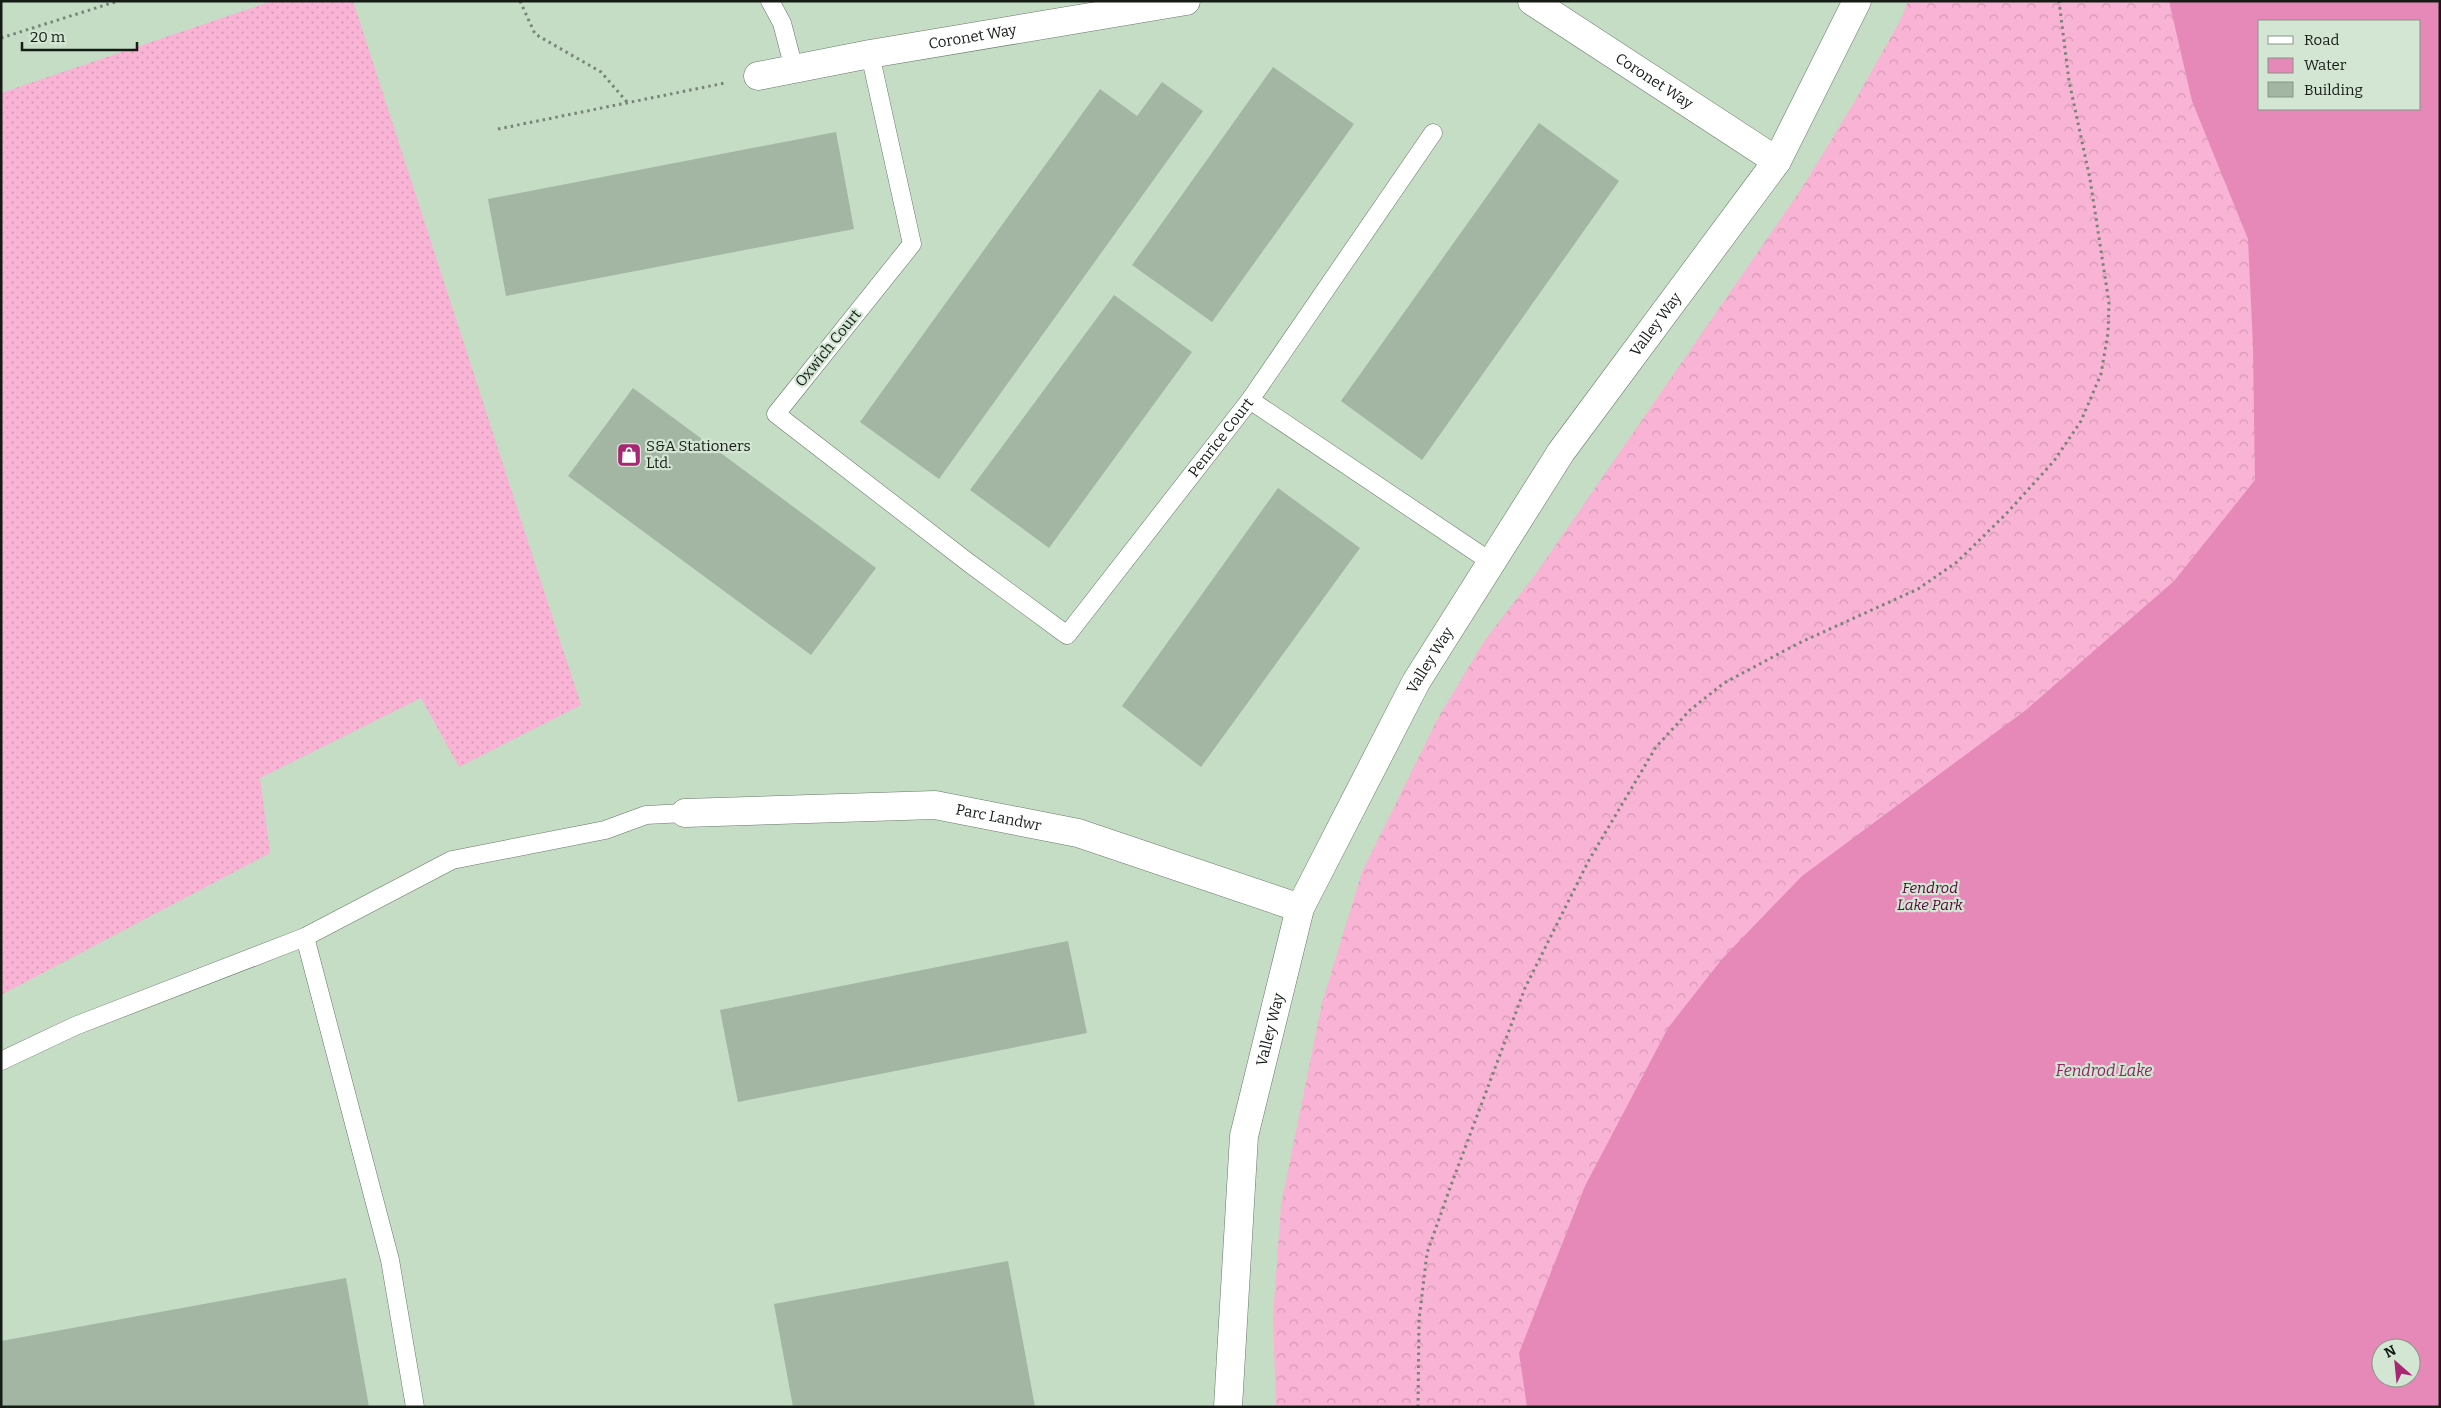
<svg xmlns="http://www.w3.org/2000/svg" width="2441" height="1408" viewBox="0 0 2441 1408" font-family="Bitter,serif">
<defs>
<pattern id="grass-dots" width="8" height="8" patternUnits="userSpaceOnUse" patternTransform="scale(1.25)"><rect width="8" height="8" fill="#f9b3d4"/><path d="M2 2h.1M6 6h.1" fill="none" stroke="#d599b5" stroke-width="1.8" stroke-linecap="round"/></pattern>
<pattern id="forest-crowns" width="20" height="18" patternUnits="userSpaceOnUse" patternTransform="scale(1.25)"><rect width="20" height="18" fill="#f9b3d4"/><path d="M2 6a3 3 0 1 1 6 0M12 15a3 3 0 1 1 6 0" fill="none" stroke="#d599b5"/></pattern>
</defs>
<rect width="100%" height="100%" fill="#d3e6d3"/>
<!-- built -->
<path fill="#c4ddc4" d="M1 1H2169L1527 1407H1Z"/>
<!-- grass -->
<path fill="url(#grass-dots)" d="M272 1H353L581 705 459 767 421 698 260 778 270 853 1 995V93Z"/>
<!-- forest -->
<path fill="url(#forest-crowns)" fill-rule="evenodd" d="M1908 1H2440V1407H1276L1273 1317 1281 1205 1322 1003 1362 872 1438 718 1485 640 1535 575 1802 188 1856 99 1901 19ZM2260 21H2420V109H2260ZM2381 1348H2411V1378H2381Z"/>
<!-- water -->
<path fill="#e689b8" fill-rule="evenodd" d="M2169 1H2440V1407H1527L1519 1353 1585 1186 1668 1028 1722 959 1802 876 2026 710 2174 581 2255 480 2253 346 2248 239 2192 101ZM2260 21H2420V109H2260ZM2381 1348H2411V1378H2381Z"/>
<!-- building -->
<path fill="#a3b5a3" d="M1273 67 1354 124 1212 322 1132 265Z
M1162 82 1203 111 939 479 860 422 1100 89 1137 116Z
M1539 123 1619 181 1422 460 1341 401Z
M836 132 854 229 506 296 488 199Z
M1114 295 1192 352 1049 548 970 490Z
M633 388 876 568 811 655 568 476Z
M1278 488 1360 548 1201 767 1122 706Z
M1068 941 1087 1033 738 1102 720 1010Z
M1008 1261 1035 1407H793L774 1304Z
M346 1278 369 1407H1V1341Z"/>
<g fill="none" stroke-linecap="round" stroke-linejoin="round">
<defs>
<g id="service">
<path d="M770 1 782 23 794 69"/>
<path id="s1" d="M870 54 912 244 776 414 969 563 1067 635 1250 400 1433 133"/>
<path d="M1250 400 1491 562"/>
<path d="M305 937 390 1260 415 1407"/>
<path d="M1 1061 75 1026 305 937 452 860 605 830 646 815 685 813"/>
</g>
<g id="minor">
<path id="s2" d="M1532 1 1777 161"/>
<path id="s3" d="M758 76 870 54 1186 1"/>
<path id="s4" d="M685 813 935 805 1078 833 1300 908"/>
</g>
<g id="tertiary">
<path id="s5" d="M1228 1407 1244 1136 1300 908 1416 682 1561 452 1777 161 1857 1"/>
</g>
</defs>
<!-- service casing -->
<use href="#service" stroke="#677868" stroke-width="19"/>
<!-- minor casing -->
<use href="#minor" stroke="#677868" stroke-width="29"/>
<!-- tertiary casing -->
<use href="#tertiary" stroke="#677868" stroke-width="29"/>
<!-- path -->
<path stroke="#778477" stroke-width="3" stroke-dasharray="2.5 4" stroke-linecap="butt" d="M520 1 535 34 601 72 627 102
M1 38 118 1
M498 129 725 83
M1418 1407 1419 1320 1427 1253 1450 1188 1525 988 1589 860 1656 747 1690 710 1724 683 1799 643 1918 589 1957 562 2006 514 2054 461 2081 421 2101 374 2108 333 2109 303 2090 179 2069 81 2059 1"/>
<!-- service -->
<use href="#service" stroke="#fff" stroke-width="18"/>
<!-- minor -->
<use href="#minor" stroke="#fff" stroke-width="28"/>
<!-- tertiary -->
<use href="#tertiary" stroke="#fff" stroke-width="28"/>
</g>
<!-- icons -->
<defs>
<symbol id="shop-square" viewBox="-11 -11 22 22"><rect x="-9" y="-9" width="18" height="18" rx="4" fill="#a82673" stroke="#d3e6d3"/><path d="M-5-2.5h2.3a2.7 3.5 0 0 1 5.4 0H5L5.5 6h-11ZM-1.5-2.5h3a1.5 2.3 0 0 0-3 0Z" fill="#fff"/></symbol>
</defs>
<g fill-rule="evenodd">
<use href="#shop-square" x="615" y="441" width="28" height="28"/>
</g>
<g text-anchor="middle" dominant-baseline="central" stroke-width="4.5" stroke-linejoin="round" paint-order="stroke">
<!-- street labels -->
<g font-size="15" fill="#151c16" stroke="#d3e6d3">
<text stroke="none"><textPath href="#s3" startOffset="218">Coronet Way</textPath></text>
<text stroke="none"><textPath href="#s2" startOffset="146">Coronet Way</textPath></text>
<text stroke="none"><textPath href="#s5" startOffset="1191">Valley Way</textPath></text>
<text transform="translate(828 348) rotate(-51)">Oxwich Court</text>
<text stroke="none"><textPath href="#s1" startOffset="1028">Penrice Court</textPath></text>
<text stroke="none"><textPath href="#s5" startOffset="786">Valley Way</textPath></text>
<text stroke="none"><textPath href="#s4" startOffset="315">Parc Landwr</textPath></text>
<text stroke="none"><textPath href="#s5" startOffset="381">Valley Way</textPath></text>
</g>
<!-- poi labels -->
<g font-size="15" fill="#151c16" stroke="#d3e6d3" text-anchor="start">
<text x="646" y="446">S&amp;A Stationers<tspan x="646" dy="17">Ltd.</tspan></text>
</g>
<!-- park labels -->
<g font-size="15" font-style="italic" fill="#59043a" stroke="#d3e6d3">
<text x="1930" y="888">Fendrod<tspan x="1930" dy="17">Lake Park</tspan></text>
</g>
<!-- water labels -->
<g font-size="16" font-style="italic" fill="#902462" stroke="#d3e6d3">
<text x="2104" y="1070">Fendrod Lake</text>
</g>
</g>
<!-- border -->
<rect width="2441" height="1408" fill="none" stroke="#151c16" stroke-width="5"/>
<!-- legend -->
<rect x="2258" y="20" width="162" height="90" fill="#d3e6d3" stroke="#879587"/>
<rect x="2268" y="36" width="25" height="8" fill="#ffffff" stroke="#879587"/>
<text x="2304" y="45" font-size="15" fill="#151c16">Road</text>
<rect x="2268" y="58" width="25" height="15" fill="#e689b8" stroke="#879587"/>
<text x="2304" y="70" font-size="15" fill="#151c16">Water</text>
<rect x="2268" y="82" width="25" height="15" fill="#a3b5a3" stroke="#879587"/>
<text x="2304" y="95" font-size="15" fill="#151c16">Building</text>
<!-- north arrow -->
<g transform="translate(2396 1363) rotate(333)"><circle r="24" fill="#d3e6d3" stroke="#879587"/>
<path d="M0-4L9 19L0 12L-9 19Z" fill="#a82673"/>
<text y="-8" font-size="14" font-weight="bold" text-anchor="middle" fill="#151c16">N</text>
</g>
<!-- scale -->
<path d="M22 42v8h115v-8" fill="none" stroke="#151c16" stroke-width="2.5"/>
<text x="30" y="42" font-size="15" fill="#151c16" stroke="#d3e6d3" stroke-width="4" paint-order="stroke">20 m</text>
</svg>
